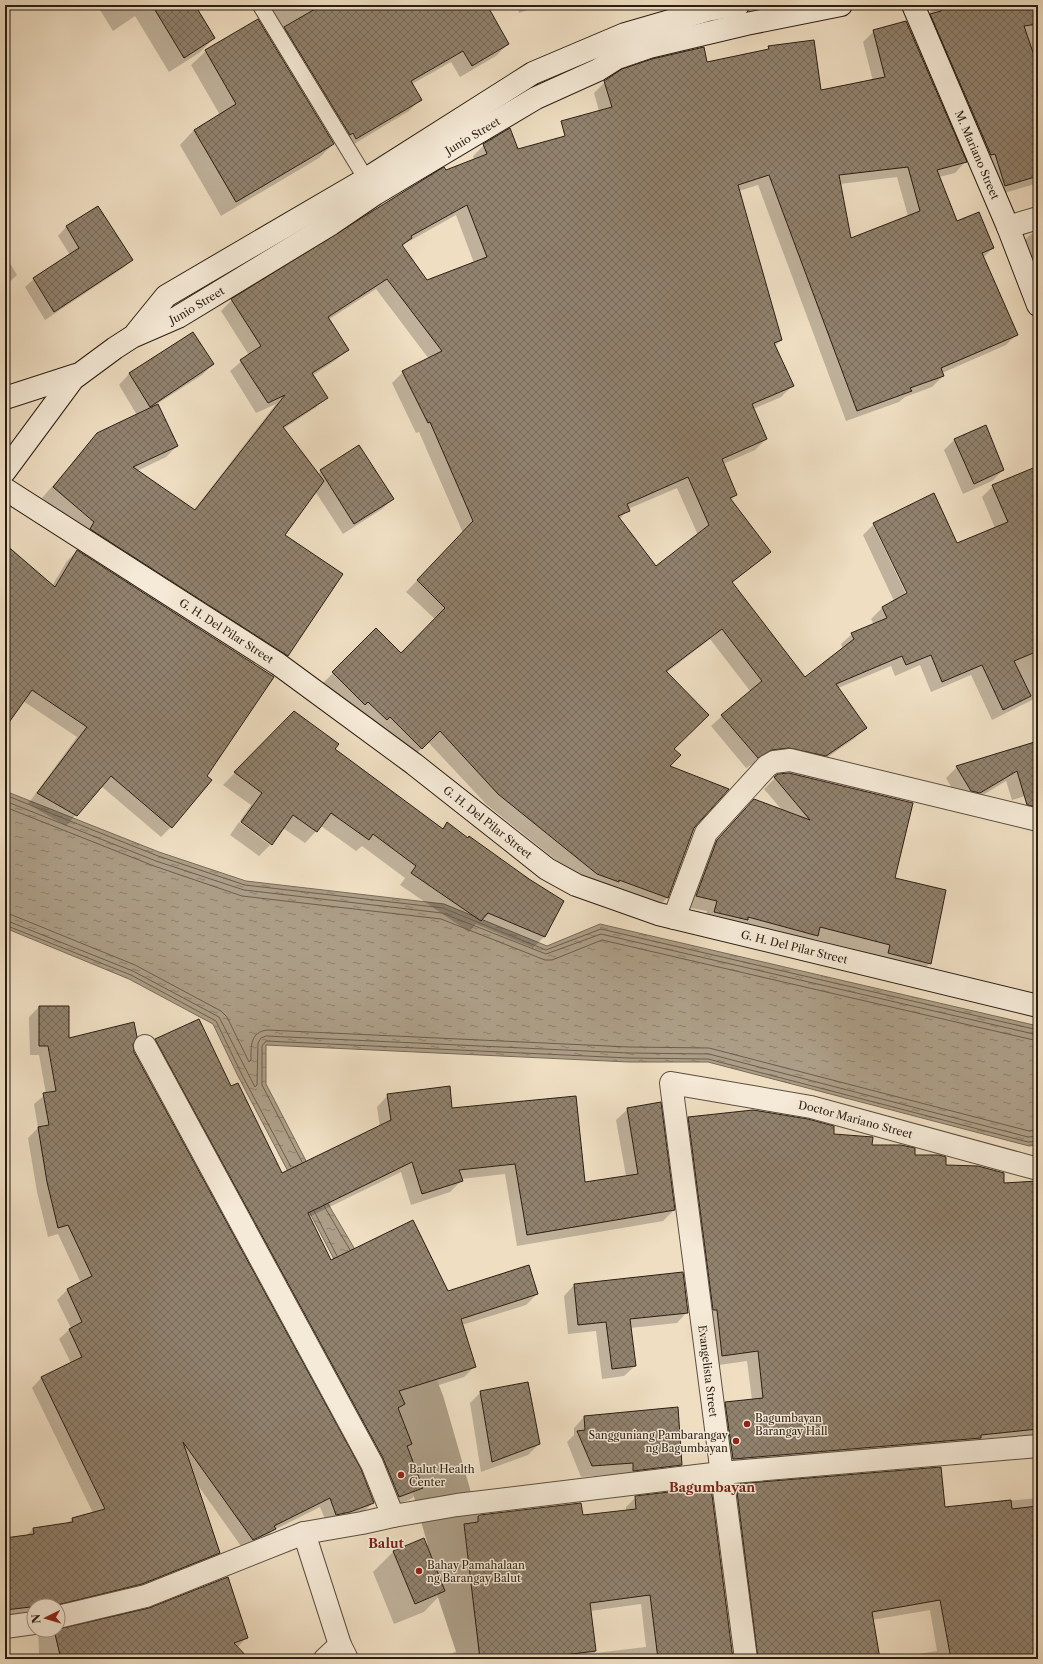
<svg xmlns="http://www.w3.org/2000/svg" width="1043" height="1664" viewBox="0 0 1043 1664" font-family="'Libre Caslon Text',serif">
<defs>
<pattern id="water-ripples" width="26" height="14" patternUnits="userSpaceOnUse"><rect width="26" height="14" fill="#ac9d86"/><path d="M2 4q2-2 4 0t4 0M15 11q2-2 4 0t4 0" fill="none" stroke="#8c7f6c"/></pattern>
<pattern id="building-cross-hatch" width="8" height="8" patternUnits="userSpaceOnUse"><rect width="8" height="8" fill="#91826e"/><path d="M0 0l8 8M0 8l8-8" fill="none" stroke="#776a59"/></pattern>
</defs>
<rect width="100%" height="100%" fill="#efdec2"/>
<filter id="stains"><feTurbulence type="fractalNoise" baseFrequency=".005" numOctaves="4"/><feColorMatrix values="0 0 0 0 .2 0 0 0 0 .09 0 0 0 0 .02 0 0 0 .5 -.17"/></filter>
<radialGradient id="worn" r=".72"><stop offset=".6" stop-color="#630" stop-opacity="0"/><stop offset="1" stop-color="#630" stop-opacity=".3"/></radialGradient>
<!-- water -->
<path fill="url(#water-ripples)" stroke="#786a58" d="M5 791 159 852 246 881 444 904 547 946 600 924 1038 1026V1145L1029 1146 708 1062H629L266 1045V1084L331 1209 392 1312 367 1322 238 1076 213 1024 129 979 5 928Z"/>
<!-- shadow -->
<path fill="#0003" fill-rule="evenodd" d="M97 5H194L214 38 199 53 169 72 135 16 113 31Z
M260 5H486L508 44 496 56 460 77 451 62 412 84 421 99 409 111 344 150 341 145 337 146 262 23 267 17Z
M517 5H541L519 13Z
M937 5H1038V183L994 196 928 14Z
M874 31 965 162 955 173 939 177 956 222 993 248 983 258 1017 334 1006 345 942 373 943 376 932 387 905 397 899 402 846 421 758 185 739 191 781 340 775 346 792 386 781 397 753 409 766 439 755 450 723 464 736 495 730 501 770 552 732 583 805 678 843 649 841 644 852 634 874 624 871 619 882 608 894 601 863 535 874 524 957 544 995 528 982 497 993 486 1038 512V697L992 720 971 675 931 692 920 665 895 676 891 666 838 688 865 727 855 738 815 766 760 760 746 768 711 726 750 691 710 639 666 673 673 749 668 767 694 828 667 898 656 909 586 884 487 805 428 742 411 759 322 684 376 630 401 654 435 619 406 592 463 533 419 432 416 433 392 383 403 372 429 359 376 289 328 320 347 350 336 360 312 376 326 398 315 408 283 429 318 474 321 471 393 499 382 509 343 534 315 491 283 535 287 655 276 666 84 534 42 498 98 434 137 415 119 385 129 374 192 334 213 364 202 375 157 404 177 446 166 457 137 471 194 510 276 404 256 413 230 371 249 355 221 311 232 300 445 171 474 160 473 156 484 145 517 150 567 137 599 111 594 93 605 82 765 51 769 47 820 91 873 81 863 42ZM897 177 908 216 850 239 840 184ZM456 215 474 263 427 281 402 247 406 243ZM677 488 698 535 656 567 620 519 628 509ZM874 527H876L910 597 908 598Z
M206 51 333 144 319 158 221 216 180 145 194 130 220 115 191 65Z
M98 207 132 260 123 268 45 320 25 287 34 279 70 255 58 236 66 227Z
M1038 232V289L1020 245 1031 234Z
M5 255 17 275 5 286Z
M955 439 1003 470 992 481 963 494 944 450Z
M5 545 52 586 67 561 77 551 171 827 161 837 101 786 66 826 28 804 77 737 23 701 5 727Z
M294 712 334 749 442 829 447 824 544 937 533 948 476 924 469 932 400 885 405 878 362 846 356 851 321 826 305 843 283 828 271 845V843L240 821 251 805 223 785Z
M1038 742V792L1012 800 1006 781 968 804 960 802 946 778 957 767Z
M778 775 894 879 930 963 919 974 878 964 880 956 814 939 806 946 704 923 707 911 685 907 706 852 743 811 782 810 764 789Z
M239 822 270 845 259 856 230 835Z
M39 1007 68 1039 132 1045 133 1052 373 1503 363 1512 327 1524 320 1507 272 1531 265 1539 243 1549 197 1484 219 1553 209 1563 132 1593 58 1606H44L43 1600H42V1606H34V1617L5 1618V1539L26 1536 33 1529 67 1524 72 1519 93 1513 32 1388 41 1378 71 1363 59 1339 71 1328 57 1300 67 1290 81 1283 58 1234 48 1237 37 1192 28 1138 38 1128 34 1104 46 1094 39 1055H30L29 1017Z
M156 1040 230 1087 282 1174 380 1127 377 1107 388 1095 452 1109 584 1183 626 1176 616 1120 628 1109 674 1210 663 1221 517 1246 505 1174 461 1179V1181L450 1192 411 1205 401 1172 309 1217 330 1261 448 1292 537 1294 526 1305 462 1325 475 1366 464 1377 401 1397 404 1404 398 1410 411 1444 407 1448 422 1488 411 1499 388 1508 145 1051Z
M688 1118 833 1135 914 1156 1003 1184 1038 1182V1450L722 1469 715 1413 726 1403 752 1400 747 1361 712 1366 678 1128Z
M574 1285 687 1312 677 1323 630 1328 635 1366 624 1376 602 1379 596 1331 568 1334 564 1296Z
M481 1392 539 1444 528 1455 481 1472 470 1403Z
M584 1417 681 1465 671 1476 623 1481V1474L581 1477 567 1442 574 1435V1428Z
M1038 1464V1659H889L937 1651 930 1610 872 1620 879 1659H747L726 1496 736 1485 944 1508 1037 1498 1034 1468Z
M710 1488 733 1659H439L468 1646 455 1534 464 1525 471 1524 478 1517 582 1516 626 1511V1507L636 1497ZM641 1604 646 1647 595 1653 590 1611Z
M393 1552 444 1591 424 1612 394 1624 373 1572Z
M38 1630 246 1638 237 1648 248 1659H5L39 1654Z"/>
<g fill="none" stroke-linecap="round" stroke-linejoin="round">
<!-- shore -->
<path stroke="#6c5e4c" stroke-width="1" d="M5 795 158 856 245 885 443 908 546 950 601 929 1038 1030
M5 801 156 861 244 890 442 913 546 954 601 934 1038 1035
M5 807 154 866 242 896 441 919 545 960H552L602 940 1038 1041
M5 914 12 915 135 965 221 1011 227 1017 249 1062 251 1060C251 1047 250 1032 267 1030L629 1047 709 1048 1029 1131 1038 1130
M5 920 133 971 219 1017 255 1087 257 1085 258 1043 261 1038 266 1036 629 1053 709 1054 1028 1137 1038 1136
M5 925 131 975 216 1021 242 1075 291 1167
M302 1162 262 1085V1046L266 1041 629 1058 708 1059 1028 1142 1038 1141
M324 1206 350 1250
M314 1211 337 1256"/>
<!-- river -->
<path stroke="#ac9d86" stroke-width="56" d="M382 1315 417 1406 455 1538 458 1569 488 1659"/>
</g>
<!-- building -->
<path fill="url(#building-cross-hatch)" stroke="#2b1e13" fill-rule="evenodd" d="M152 5H195L215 38 184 58Z
M322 5H487L509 44 472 66 463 51 411 81 422 100 356 139 353 133 350 135 284 27Z
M940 5H1038V24L1024 26 1038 67V176L1005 186 995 154 991 155 930 14 941 11Z
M258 19 334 144 236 202 194 130 236 104 205 50Z
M906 21 967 162 937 170 957 221 979 212 994 248 982 253 1018 335 941 368 944 376 910 388 912 391 857 411 769 175 738 185 782 340 774 343 794 386 752 404 767 439 722 459 737 495 730 498 771 552 732 582 805 677 854 639 851 633 887 618 882 607 907 593 873 523 934 493 957 543 1008 522 992 485 1038 466V651L1014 661 1031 696 1003 710 982 665 942 682 931 655 906 665 902 656 836 684 867 728 826 756 789 748 772 750 758 758 721 715 762 681 722 629 666 671 709 715 674 749 681 755 670 766 729 789 694 828 668 898 619 880V882L597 874 498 794 440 731 422 749 390 717 387 720 368 702 365 705 332 672 376 628 401 653 445 608 417 580 473 521 430 422 428 423 402 371 442 351 387 279 328 317 349 350 312 373 328 398 283 427 324 481 285 535 343 574 288 656 90 529 94 522 53 487 97 433 158 404 178 446 133 467 195 510 285 395 268 403 240 360 261 346 231 299 442 168 444 167 446 170 487 154 483 144 510 128 518 149 565 136 561 121 612 107 604 81 622 69 652 59 704 47 707 62 769 49 768 46 814 40 821 90 885 77 873 30ZM908 167 920 211 851 238 839 175ZM467 205 487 257 427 280 402 245 412 238 411 236ZM688 477 709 525 656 566 618 516 630 511 627 504Z
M98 206 133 260 54 312 33 278 79 248 66 226Z
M193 332 214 364 150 407 129 373Z
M986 425 1004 470 974 484 954 439Z
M359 445 394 499 354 524 320 470Z
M5 544 55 587 77 550 274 677 207 776 212 780 172 828 111 776 77 816 37 793 87 727 32 690 5 728Z
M294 711 339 744 335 749 443 829 447 822 468 838 469 836 529 879 564 901 545 937 488 913 481 921 411 873 416 866 373 834 369 840 331 813 317 832 293 815 272 845 241 822 262 793 234 772Z
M1038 741V807L1027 805 1017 771 980 793 971 791 956 766Z
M789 773 913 803 895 878 946 890 931 964 888 953 890 945 820 927 818 936 748 917V920L714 912 717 901 696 896 717 840 754 799 810 820 774 777 778 774Z
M39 1006H69V1038L134 1022 137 1037 133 1045 134 1052 361 1469 374 1503 350 1512 336 1515 330 1498 274 1526 276 1529 253 1540 183 1442 220 1553 142 1584 53 1606 48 1605 5 1610V1538L34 1534 33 1528 73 1522 72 1518 105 1509 41 1377 82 1357 69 1329 82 1322 67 1289 92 1276 68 1225 58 1228 47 1182 38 1127 49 1125 43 1093 56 1091 48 1046H39Z
M199 1019 231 1086 238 1083 282 1173 391 1120 387 1094 450 1086 452 1108 576 1096 585 1182 638 1174 627 1108 661 1102 675 1210 527 1235 515 1164 459 1170 463 1181 422 1194 412 1162 308 1213 331 1260 413 1220 448 1291 529 1265 538 1294 461 1319 476 1367 399 1391 405 1404 398 1408 412 1444 407 1446 423 1488 399 1497 383 1458 155 1039Z
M753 1110 808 1119 834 1126V1134L873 1137 872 1145H901L915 1148V1155H939L946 1157V1165L978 1166 1004 1173V1183L1038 1181V1429L981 1435V1438L733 1459 725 1402 763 1398 758 1351 722 1356 717 1310H713L688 1117Z
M683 1272 688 1313 630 1319 636 1366 612 1369 606 1322 578 1325 574 1284Z
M528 1382 540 1444 492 1462 480 1391Z
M678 1407 682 1465 633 1471V1463L592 1466 577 1431 585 1430 584 1416Z
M941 1467 945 1507 1011 1500 1012 1509 1038 1506V1659H951L940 1600 872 1612 880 1659H758L736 1484Z
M711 1487 733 1659H658L650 1595 590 1603 596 1651 532 1659H480L464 1524 478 1522V1516L480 1515 581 1503 583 1515 636 1509 635 1496Z
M424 1538 445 1591 415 1604 393 1551Z
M228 1577 248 1638 234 1643 249 1659H61L54 1630 149 1608Z"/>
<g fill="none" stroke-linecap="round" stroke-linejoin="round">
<defs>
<path id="lane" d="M260 5 371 187"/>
<g id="street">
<path d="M1008 227 1038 218"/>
<path d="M674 918 706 833 767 766 774 762 790 760 1038 820"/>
<path d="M145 1046 372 1464 393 1516"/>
<path d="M304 1533 340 1645 347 1659"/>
<path d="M58 1617 146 1596 304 1533 362 1523 393 1516 457 1505 721 1473 1038 1446"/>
<path d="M5 1627 34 1623"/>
<path d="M325 1659 340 1645"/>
<path id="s1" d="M746 1659 671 1083 811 1107 1038 1169"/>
</g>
<g id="secondary">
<path id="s2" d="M913 5 1008 227 1038 305"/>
<path d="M136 333 166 296 366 179 533 73 625 34 708 10 738 5"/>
<path d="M5 398 76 375"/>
<path id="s3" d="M5 471 73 379 115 348 132 337 178 317 331 224 375 194 536 98 598 70 617 58 649 47 746 24 841 5"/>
<path id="s4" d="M5 489 278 664 414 764 547 869 576 885 658 914 1038 1006"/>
</g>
</defs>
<!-- lane casing -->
<use href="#lane" stroke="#5c4e3f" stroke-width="17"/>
<!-- street casing -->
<use href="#street" stroke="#5c4e3f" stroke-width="24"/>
<!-- secondary casing -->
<use href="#secondary" stroke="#2b1e13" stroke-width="24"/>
<!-- lane -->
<use href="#lane" stroke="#f5ead7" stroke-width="15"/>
<!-- street -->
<use href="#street" stroke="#f5ead7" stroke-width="22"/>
<!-- secondary -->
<use href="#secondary" stroke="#f5ead7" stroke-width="22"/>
</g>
<!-- markers -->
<g fill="#8f2418" stroke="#f5ead7" stroke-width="1.5">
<circle cx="747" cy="1424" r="4"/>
<circle cx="736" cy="1441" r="4"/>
<circle cx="401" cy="1475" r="4"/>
<circle cx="419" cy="1571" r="4"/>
</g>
<g text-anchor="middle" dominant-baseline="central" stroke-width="3" stroke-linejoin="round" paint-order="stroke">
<!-- street labels -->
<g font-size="11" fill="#2b1e13" stroke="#f5ead7">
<text stroke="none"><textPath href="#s3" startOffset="583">Junio Street</textPath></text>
<text stroke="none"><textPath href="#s2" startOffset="163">M. Mariano Street</textPath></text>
<text stroke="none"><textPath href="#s3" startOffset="259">Junio Street</textPath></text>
<text stroke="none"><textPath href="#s4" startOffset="263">G. H. Del Pilar Street</textPath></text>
<text stroke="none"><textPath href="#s4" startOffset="587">G. H. Del Pilar Street</textPath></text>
<text stroke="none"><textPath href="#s4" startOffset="923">G. H. Del Pilar Street</textPath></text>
<text stroke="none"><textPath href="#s1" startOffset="769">Doctor Mariano Street</textPath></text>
<text transform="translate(708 1371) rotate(83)">Evangelista Street</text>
</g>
<!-- poi labels -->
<g font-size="11" fill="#2b1e13" stroke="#f5ead7" text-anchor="start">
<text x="755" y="1418">Bagumbayan<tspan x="755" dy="13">Barangay Hall</tspan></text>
<text x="728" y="1435" text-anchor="end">Sangguniang Pambarangay<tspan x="728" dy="13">ng Bagumbayan</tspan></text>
<text x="409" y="1469">Balut Health<tspan x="409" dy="13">Center</tspan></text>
<text x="427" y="1565">Bahay Pamahalaan<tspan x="427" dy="13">ng Barangay Balut</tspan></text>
</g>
<!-- quarter labels -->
<g font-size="13" font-weight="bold" fill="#7a1f14" stroke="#f5ead7">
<text x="712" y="1487">Bagumbayan</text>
<text x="386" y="1543">Balut</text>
</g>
</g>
<!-- margin -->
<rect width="1043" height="1664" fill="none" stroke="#efdec2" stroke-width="20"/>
<rect x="6" y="6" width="1031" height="1652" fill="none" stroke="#2b1e13" stroke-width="2"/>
<rect x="10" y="10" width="1023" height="1644" fill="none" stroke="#2b1e13"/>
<!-- north arrow -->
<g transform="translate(46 1618) rotate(265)"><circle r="19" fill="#f5ead7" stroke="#a49889"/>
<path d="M0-3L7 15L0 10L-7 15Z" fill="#8f2418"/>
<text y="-6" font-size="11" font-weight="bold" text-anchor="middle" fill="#2b1e13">N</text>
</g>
<rect width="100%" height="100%" filter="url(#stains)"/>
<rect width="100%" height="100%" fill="url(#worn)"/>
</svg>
